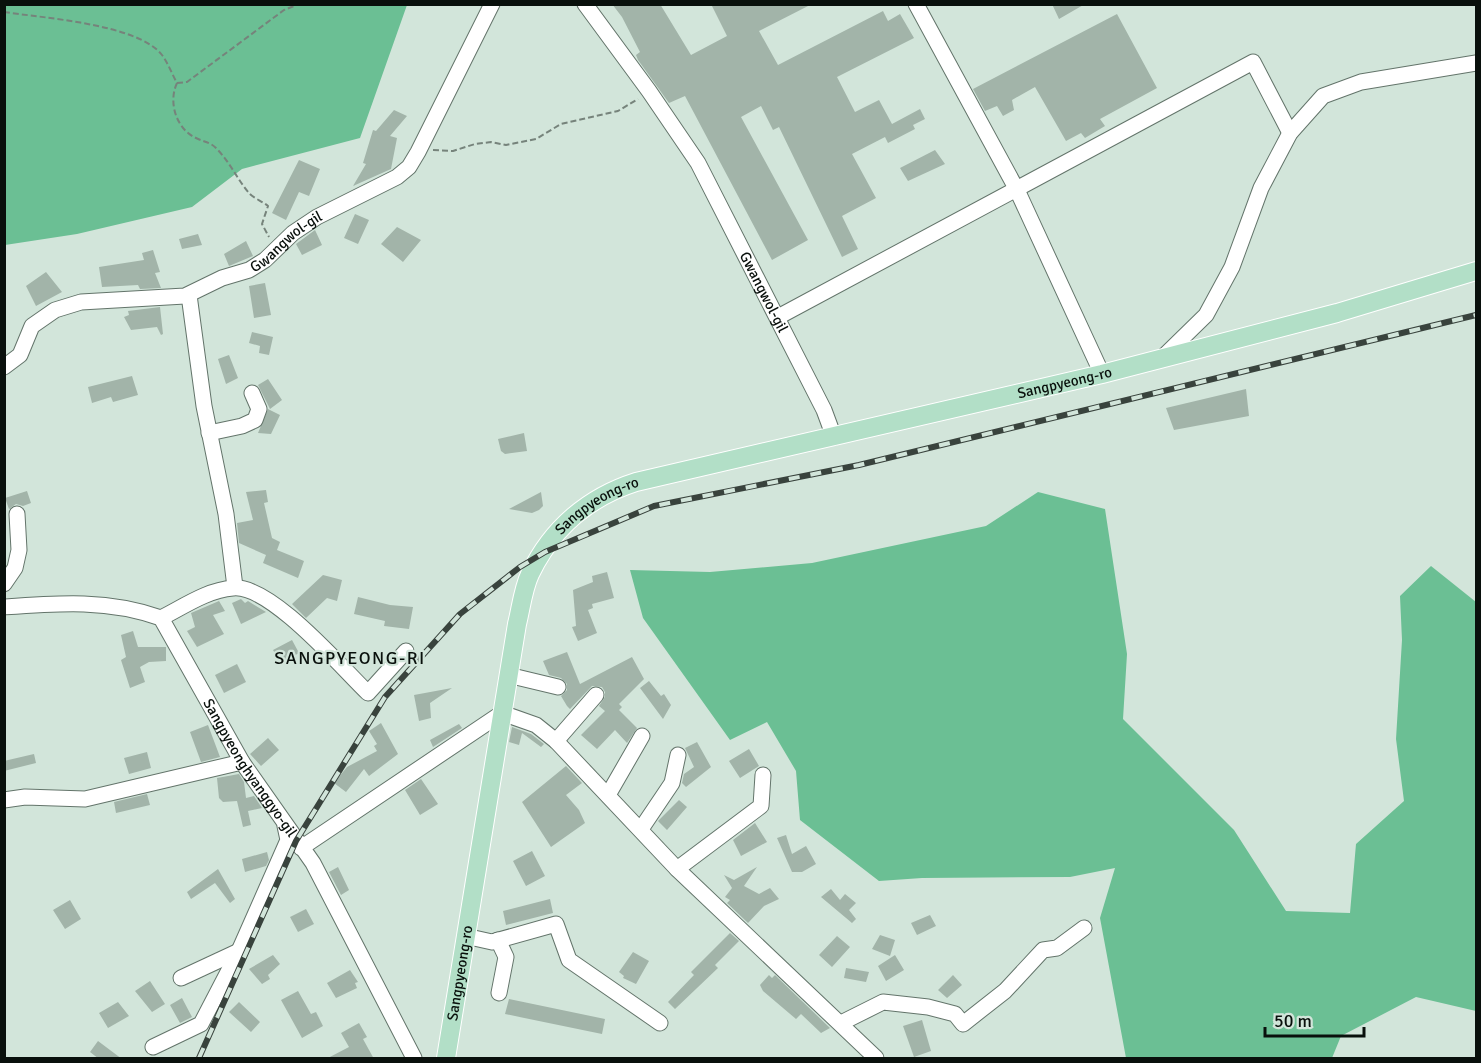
<svg xmlns="http://www.w3.org/2000/svg" width="1481" height="1063" viewBox="0 0 1481 1063" font-family="Signika,sans-serif">
<rect width="100%" height="100%" fill="#d2e5da"/>
<!-- forest -->
<path fill="#6bbf94" d="M4 5 5 4 407 5 360 138 242 169 192 207 77 234 5 245Z
M1038 492 1105 509 1127 654 1123 719 1234 830 1286 911 1350 913 1356 844 1404 801 1396 739 1402 640 1400 596 1431 566 1476 602V1011L1416 997 1341 1036 1332 1058H1126L1100 918 1115 868 1070 877 922 878 879 881 800 820 796 771 767 722 730 740 643 618 630 570 710 572 812 563 986 526Z"/>
<!-- building -->
<path fill="#a2b4a9" d="M612 4H660L691 55 727 36 711 4H812L759 31 778 65 883 11 888 21 900 14 914 38 837 77 855 112 879 100 892 124 920 109 925 119 913 125 915 129 888 143 885 137 852 154 876 198 842 216 858 249 842 257 779 127 773 130 761 106 741 117 808 240 772 260 685 96 669 103 638 60 636 55 640 52 622 17Z
M1052 4H1085L1059 19Z
M1117 14 1157 88 1100 119 1105 126 1085 138 1081 133 1066 141 1035 87 1012 100 1014 110 1003 116 997 106 985 111 973 89Z
M394 110 407 116 390 136 397 138 391 169 353 186 366 164 363 163 373 130 376 131Z
M935 150 945 164 908 181 900 168Z
M299 160 320 169 309 196 299 192 286 220 272 213Z
M355 214 369 220 358 244 344 238Z
M397 227 421 240 403 262 381 244Z
M315 230 322 245 302 255 296 244Z
M198 234 202 245 182 249 179 239Z
M246 241 253 256 229 266 224 254Z
M153 250 160 272 155 273 161 288 140 289 138 285 102 287 99 267 144 260 142 253Z
M46 272 62 292 36 306 26 286Z
M265 283 271 315 254 318 249 286Z
M160 307 163 334 161 335 157 327 131 330 124 317 129 315 128 311Z
M252 332 273 337 269 355 259 353 260 346 249 343Z
M229 355 238 378 226 384 218 359Z
M132 376 138 395 113 402 111 397 92 403 88 387Z
M268 379 282 400 270 409 258 385Z
M1246 389 1249 416 1174 430 1166 408Z
M268 409 280 415 271 434 258 433Z
M524 433 527 451 505 454 501 451 498 439Z
M266 490 268 502 264 503 272 538 280 542 277 550 304 561 298 578 263 563 266 555 239 543 237 523 253 520 246 492Z
M27 491 31 503 23 506 16 504 9 509 5 498Z
M541 492 543 506 539 510 532 513 509 509Z
M607 572 614 598 592 604 593 608 588 610 597 633 578 641 572 627 576 626 573 590 593 582 592 576Z
M323 575 342 580 337 601 327 598 306 618 292 604Z
M358 597 390 605 413 607 409 629 384 626 385 621 354 614Z
M241 599 245 603 248 601 266 612 241 624 232 603Z
M219 601 225 611 213 615 224 634 197 647 187 631 195 627 191 613Z
M133 631 138 647H166V661L149 662 140 667 145 682 130 688 121 660 126 657 121 635Z
M292 640 299 653 281 663 273 650Z
M567 652 580 684 632 657 644 679 619 704 622 707 619 710 637 728 627 743 615 730 597 749 581 735 605 711 599 706 605 697V692L602 687 592 686 570 709 567 706 561 696 567 690V684L561 678 549 675 543 661Z
M237 664 246 682 224 693 215 675Z
M649 681 661 696 664 694 671 705 663 719 640 688Z
M452 688 430 703 431 718 419 721 414 695Z
M381 723 398 754 369 776 364 769 346 792 334 783 347 767 377 751 374 746 377 744 369 731Z
M459 724 462 728 433 747 430 740Z
M208 725 220 757 201 762 190 732Z
M512 727 531 734 544 744 541 747 522 733 519 745 509 742Z
M268 738 279 750 261 766 250 754Z
M697 742 711 767 686 787 682 783 684 774 694 767 685 748Z
M749 749 759 766 740 778 729 761Z
M147 752 151 768 129 774 124 758Z
M34 754 36 763 4 771V761Z
M566 766 582 783 566 795 579 810 585 823 551 847 522 802Z
M239 774 244 782 246 798 254 796 262 808 248 811 251 825 243 827 237 801 223 802 219 798 217 778Z
M421 779 438 804 420 815 405 790Z
M147 794 150 805 116 813 114 802Z
M679 800 687 807 667 830 658 821Z
M755 823 767 842 741 856 733 840Z
M786 835 792 854 806 846 816 864 802 872H792L777 838Z
M532 851 545 876 526 886 513 861Z
M267 852 269 860 266 866 245 872 242 859Z
M338 867 349 890 341 895 329 872Z
M757 867 744 886 759 894 770 888 779 899 764 906 748 923 727 903 730 900 725 897 732 888 724 875 734 880Z
M218 869 235 899 230 903 215 883 191 899 187 892Z
M831 889 840 900 845 894 856 903 849 910 856 919 852 923 821 897Z
M550 899 553 913 506 925 503 911Z
M70 900 81 919 65 929 53 910Z
M306 909 314 924 298 932 290 917Z
M930 915 936 926 917 935 911 923Z
M730 933 739 941 715 965 718 968 675 1009 668 1002 694 975 691 972Z
M880 935 895 940 890 956 872 949Z
M837 936 850 947 832 967 819 955Z
M633 952 649 961 636 984 623 978 624 976 619 972Z
M273 955 280 964 268 975 270 979 262 984 249 969Z
M895 955 904 970 886 981 878 966Z
M846 968 869 972 866 982 844 978Z
M350 970 358 982 355 983 357 988 336 998 327 983Z
M769 975 772 978 775 975 830 1028 821 1033 801 1014 796 1019 763 991 760 985Z
M953 975 962 985 947 998 938 990Z
M150 981 165 1004 152 1012 135 991Z
M298 991 311 1014 316 1012 323 1026 302 1038 281 1000Z
M182 998 192 1017 180 1023 170 1005Z
M509 999 605 1019 602 1034 505 1014Z
M118 1002 129 1016 108 1028 99 1013Z
M239 1002 260 1022 251 1032 229 1012Z
M922 1020 931 1051 914 1057 903 1026Z
M359 1023 367 1037 363 1039 374 1059H326L349 1047 341 1033Z
M98 1041 122 1059H99L90 1052Z"/>
<g fill="none" stroke-linecap="round" stroke-linejoin="round">
<defs>
<g id="minor">
<path id="s1" d="M585 4 649 91 698 163 824 410 834 437"/>
<path d="M916 4 1017 190 1102 374"/>
<path d="M189 295 204 406 226 514 235 587"/>
<path d="M778 317 1253 62 1290 133"/>
<path d="M1164 356 1206 315 1232 267 1261 188 1290 133 1323 96 1361 82 1476 63"/>
<path id="s2" d="M4 367 20 355 32 326 55 310 81 302 185 296 222 278 249 270 265 260 293 233 317 217 397 177 409 167 418 152 492 4"/>
<path d="M209 433 242 426 255 420 259 409 252 393"/>
<path d="M4 584 15 568 19 550 17 514"/>
<path id="s3" d="M4 607C58 603 109 599 161 618L242 762 313 863 414 1058"/>
<path d="M161 618C183 607 207 590 233 588 270 584 341 667 368 693L406 651"/>
<path d="M508 675 558 687"/>
<path d="M556 741 596 695"/>
<path d="M608 795 642 736"/>
<path d="M4 800 25 797 85 799 242 762"/>
<path d="M641 829 672 783 678 755"/>
<path d="M301 848 502 713 536 725 556 741 677 869 876 1058"/>
<path d="M677 869 761 806 763 775"/>
<path d="M465 936 492 942 556 924 569 960 660 1023"/>
<path d="M498 940 506 957 499 993"/>
<path d="M181 978 239 951"/>
<path d="M841 1023 883 1002 928 1007 955 1014 963 1024 1005 991 1043 950 1057 948 1084 928"/>
<path d="M153 1047 201 1024 239 951 288 840 285 826"/>
</g>
<g id="major">
<path id="s4" d="M446 1058 517 624C521 608 523 589 530 574 552 528 589 497 636 482L1102 374 1337 313 1476 271"/>
</g>
</defs>
<!-- minor casing -->
<use href="#minor" stroke="#63746a" stroke-width="17"/>
<!-- major casing -->
<use href="#major" stroke="#fff" stroke-width="20"/>
<!-- path -->
<path stroke="#76837b" stroke-width="2" stroke-dasharray="6 3" stroke-linecap="butt" d="M4 12C43 18 138 24 162 55 168 63 172 74 177 83
M177 83C168 102 176 129 196 138 204 142 210 142 216 148 230 162 237 179 249 193 253 198 262 201 268 206L262 224 269 237
M177 83 187 82 284 10 299 4
M433 150 453 151 475 144 491 142 506 145 536 139 561 124 618 111 638 99"/>
<!-- minor -->
<use href="#minor" stroke="#fff" stroke-width="15"/>
<!-- major -->
<use href="#major" stroke="#b2dfc7" stroke-width="18"/>
<defs>
<path id="rail" d="M199 1058 296 841 385 697 460 614 520 567 545 552 654 506 859 465 1476 315"/>
</defs>
<!-- rail casing -->
<use href="#rail" stroke="#39433d" stroke-width="6"/>
<!-- rail -->
<use href="#rail" stroke="#d2e5da" stroke-width="4" stroke-dasharray="11" stroke-linecap="butt"/>
</g>
<g text-anchor="middle" dominant-baseline="central" stroke-width="4.5" stroke-linejoin="round" paint-order="stroke">
<!-- street labels -->
<g font-size="15" fill="#09100c" stroke="#d2e5da">
<text stroke="none"><textPath href="#s2" startOffset="327">Gwangwol-gil</textPath></text>
<text stroke="none"><textPath href="#s1" startOffset="340">Gwangwol-gil</textPath></text>
<text stroke="none"><textPath href="#s4" startOffset="1076">Sangpyeong-ro</textPath></text>
<text stroke="none"><textPath href="#s4" startOffset="590">Sangpyeong-ro</textPath></text>
<text stroke="none"><textPath href="#s3" startOffset="333">Sangpyeonghyanggyo-gil</textPath></text>
<text stroke="none"><textPath href="#s4" startOffset="86">Sangpyeong-ro</textPath></text>
</g>
<!-- quarter labels -->
<g font-size="18" letter-spacing="1.5" fill="#09100c" stroke="#d2e5da">
<text x="350" y="658">SANGPYEONG-RI</text>
</g>
</g>
<!-- border -->
<rect width="1481" height="1063" fill="none" stroke="#09100c" stroke-width="12"/>
<!-- scale -->
<path d="M1265 1027v9h99v-9" fill="none" stroke="#09100c" stroke-width="3"/>
<text x="1274" y="1027" font-size="18" fill="#09100c" stroke="#d2e5da" stroke-width="4.5" paint-order="stroke">50 m</text>
</svg>
